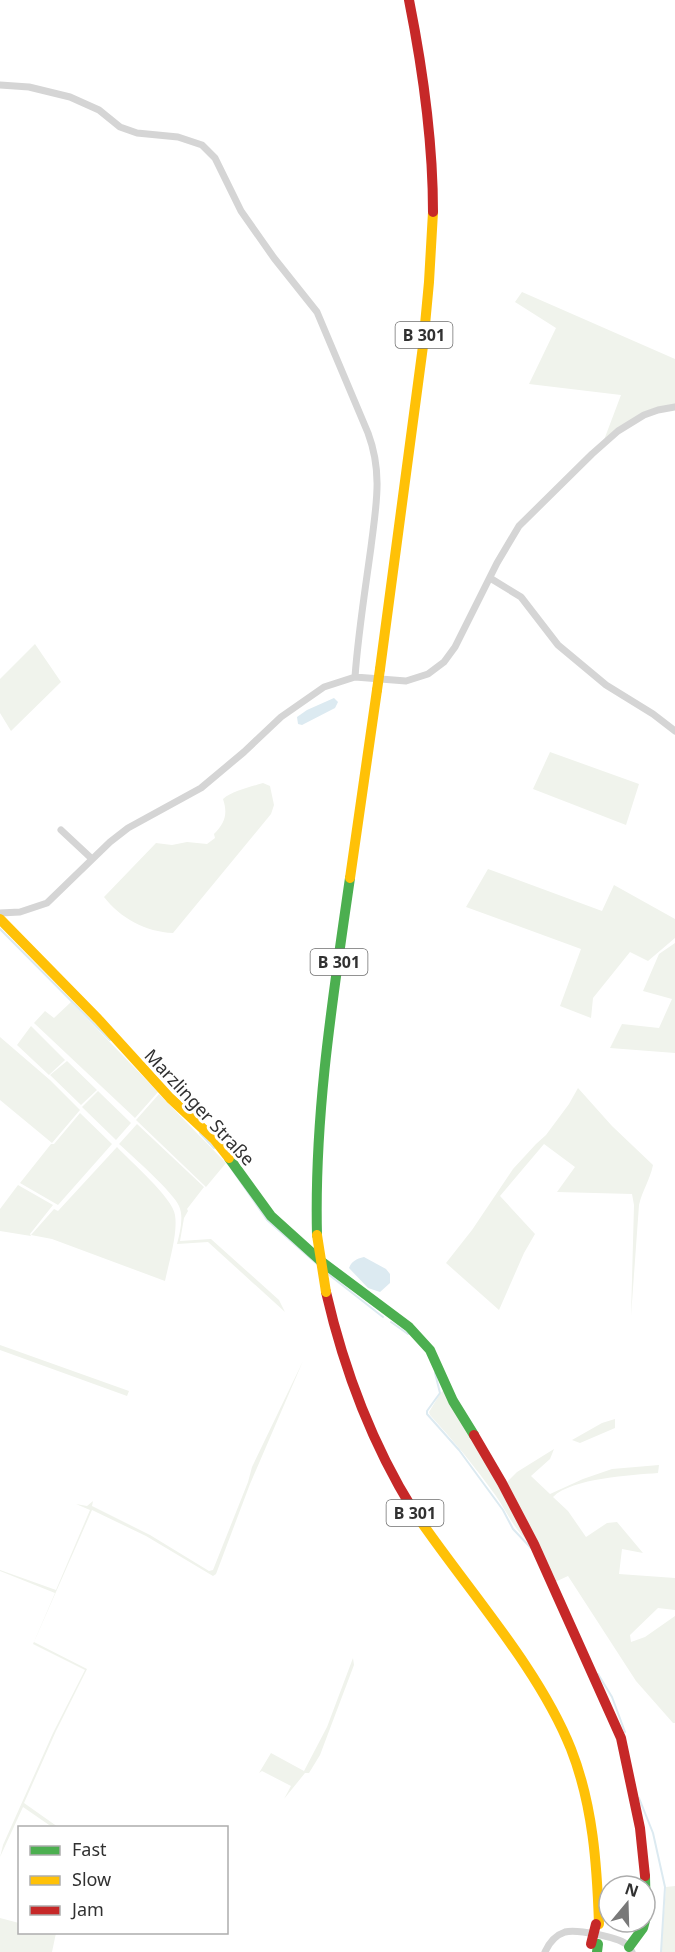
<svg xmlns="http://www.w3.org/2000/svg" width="675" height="1952" viewBox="0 0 675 1952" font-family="'Noto Sans',sans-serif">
<rect width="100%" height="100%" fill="#fff"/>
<!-- green -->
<path fill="#f0f3ec" d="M522 292 675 359V407L655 409 604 440 621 395 529 384 556 328 515 302Z
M35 644 61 682 11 731 0 713V679Z
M550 752 639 784 626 825 533 789Z
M263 783 270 786 274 805 271 814 173 933C146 932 120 918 104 897L156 843 172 845 187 842 207 844 215 838 214 834C225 823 228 814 223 799 232 791 250 787 263 783Z
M488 869 602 911 614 885 675 919V938L648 961 630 952 593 998 591 1018 560 1006 581 949 466 907Z
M675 943V1053L610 1048 622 1024 659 1028 672 999 643 991 659 954Z
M71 1002 158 1092 135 1118 34 1023 45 1011 54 1018Z
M31 1026 65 1060 49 1075 17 1045Z
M0 1037 50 1080 80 1110 52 1143 0 1100Z
M67 1061 97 1090 81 1105 50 1075Z
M578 1088 612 1126 653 1165C650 1180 642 1191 639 1205L631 1316 634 1205 632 1194 557 1192 575 1167 544 1144 500 1196 535 1234 524 1253 499 1310 446 1263 472 1230 513 1169 536 1144 546 1135 569 1104Z
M98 1091 131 1123 116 1140 82 1107Z
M159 1094 226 1163 206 1187 136 1120Z
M80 1113 112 1144 58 1205 20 1183 51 1144H54Z
M137 1124 204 1187 187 1209 188 1211 184 1218 180 1241 211 1239 279 1300 285 1312 208 1242 177 1244C180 1232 184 1217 179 1206 174 1193 131 1155 119 1144Z
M117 1147C130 1161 173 1198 175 1215 178 1233 169 1262 165 1281L52 1239 31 1235 54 1209 58 1211Z
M18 1185 53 1205 30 1234 31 1236 0 1231V1209Z
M0 1345 129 1391 127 1396 0 1350Z
M303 1361 250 1484 216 1574 213 1576 146 1536 92 1510 34 1642 87 1669 56 1731 24 1803 58 1827H52L23 1807 0 1857 3 1845 53 1733 85 1670 33 1644 55 1593 0 1571V1570L56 1590 90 1510 76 1504 87 1506 93 1501 92 1506 150 1535 209 1571 213 1570 248 1482 252 1467Z
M445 1389 529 1543C513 1527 508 1514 496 1496 476 1468 454 1441 430 1415L429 1412C433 1406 440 1392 445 1389Z
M615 1419V1428L580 1443 572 1440 602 1423Z
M554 1449 550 1459 531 1476 550 1494 583 1479 612 1469 659 1465 658 1473C632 1475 572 1478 553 1497L568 1511 586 1537 607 1523 617 1522 643 1553 622 1549 619 1574 675 1578V1610L658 1608 630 1635 631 1642 645 1637 675 1616V1723H673L636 1681 568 1576 555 1582 507 1482 517 1472Z
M353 1658 354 1665 320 1755 309 1773H305L284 1799 291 1786 262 1771 259 1773 271 1753 304 1771 327 1727Z
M675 1886V1952H661L666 1887Z
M0 1918 19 1923 20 1932 56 1933 52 1952H0Z"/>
<!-- water -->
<path fill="#dceaf1" d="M334 698 338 702 335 708 302 725 298 724 297 717 307 710Z
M364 1257 386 1269 390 1274V1283L380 1292 368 1288 349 1268C352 1261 356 1259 364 1257Z"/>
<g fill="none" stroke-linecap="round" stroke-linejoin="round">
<!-- stream -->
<path stroke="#dceaf1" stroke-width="2" d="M0 929 110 1040
M200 1133 214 1148
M231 1168 267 1220 317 1264
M328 1274 383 1317
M391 1322 408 1334
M435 1373 440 1393 427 1411V1414L459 1450 503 1510 513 1529 531 1548
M598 1674 612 1697 625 1732
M639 1798 653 1833 665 1887 661 1952"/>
<!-- street -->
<path stroke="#d5d5d5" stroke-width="7" d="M0 85 29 87 70 97 99 110 120 127 137 133 178 137 202 145 215 158 241 211 274 258 317 312 368 433C383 473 376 506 371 547 365 591 358 634 355 677
M490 578 521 597 558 645 606 685 653 714 675 731
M61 830 91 858
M0 913 20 912 47 903 110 842 128 828 201 788 244 752 281 717 324 687 355 677 406 681 428 674 444 662 455 647 497 563 519 526 592 454 618 431 644 415 658 410 675 407
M545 1952C549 1943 556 1935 565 1932 577 1929 617 1937 626 1944 629 1946 630 1949 632 1952"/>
<!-- fast -->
<path stroke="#4caf50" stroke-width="10" d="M229 1158 271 1216 322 1262 409 1327 430 1350 453 1401 474 1435
M317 1235C314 1115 333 996 350 878
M629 1947 643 1928 646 1917 645 1876
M597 1952 598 1944"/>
<!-- slow -->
<path stroke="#ffc107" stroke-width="10" d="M380 669 423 346 429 282 433 212
M350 878 377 690
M0 919 98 1019 170 1098 214 1139 229 1158
M413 1510C464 1586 538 1666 571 1749 593 1805 597 1865 599 1924"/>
<!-- jam -->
<path stroke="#c62828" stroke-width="10" d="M409 0C423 70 433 140 433 212
M326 1292C344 1370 371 1442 413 1510
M474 1435 502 1483 534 1544 621 1738 640 1828 645 1876"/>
<!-- slow-bridge -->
<path stroke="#ffc107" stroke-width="10" d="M377 690 380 669
M317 1235 326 1292"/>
<!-- jam-bridge -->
<path stroke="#c62828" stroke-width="10" d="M591 1944 596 1924"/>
</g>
<g text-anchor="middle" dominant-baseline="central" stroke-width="6" stroke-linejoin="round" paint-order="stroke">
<!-- shield labels -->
<g fill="#fff" stroke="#6f6f6f" stroke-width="1.5">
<rect x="395.5" y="322" width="57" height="26" rx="4.5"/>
<rect x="310.5" y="949" width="57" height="26" rx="4.5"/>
<rect x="386.5" y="1500" width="57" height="26" rx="4.5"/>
</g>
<g font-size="16" font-weight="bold" fill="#313131">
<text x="424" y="335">B 301</text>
<text x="339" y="962">B 301</text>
<text x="415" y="1513">B 301</text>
</g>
<!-- street labels -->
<g font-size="18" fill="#313131" stroke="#fff">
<text transform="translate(200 1107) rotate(47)">Marzlinger Straße</text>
</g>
</g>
<!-- legend -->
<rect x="18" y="1826" width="210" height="108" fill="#ffffff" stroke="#adadad" stroke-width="1.5"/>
<rect x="30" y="1846" width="30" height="9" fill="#4caf50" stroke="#adadad" stroke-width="1.5"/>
<text x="72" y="1856" font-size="18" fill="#313131">Fast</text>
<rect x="30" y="1876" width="30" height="9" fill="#ffc107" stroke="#adadad" stroke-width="1.5"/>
<text x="72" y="1886" font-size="18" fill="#313131">Slow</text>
<rect x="30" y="1906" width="30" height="9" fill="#c62828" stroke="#adadad" stroke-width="1.5"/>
<text x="72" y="1916" font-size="18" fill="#313131">Jam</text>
<!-- north arrow -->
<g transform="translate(627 1904) rotate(19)"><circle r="28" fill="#ffffff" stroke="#adadad" stroke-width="1.5"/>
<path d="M0-4.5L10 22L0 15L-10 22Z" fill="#797979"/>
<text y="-9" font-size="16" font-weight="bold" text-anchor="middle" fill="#313131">N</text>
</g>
</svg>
